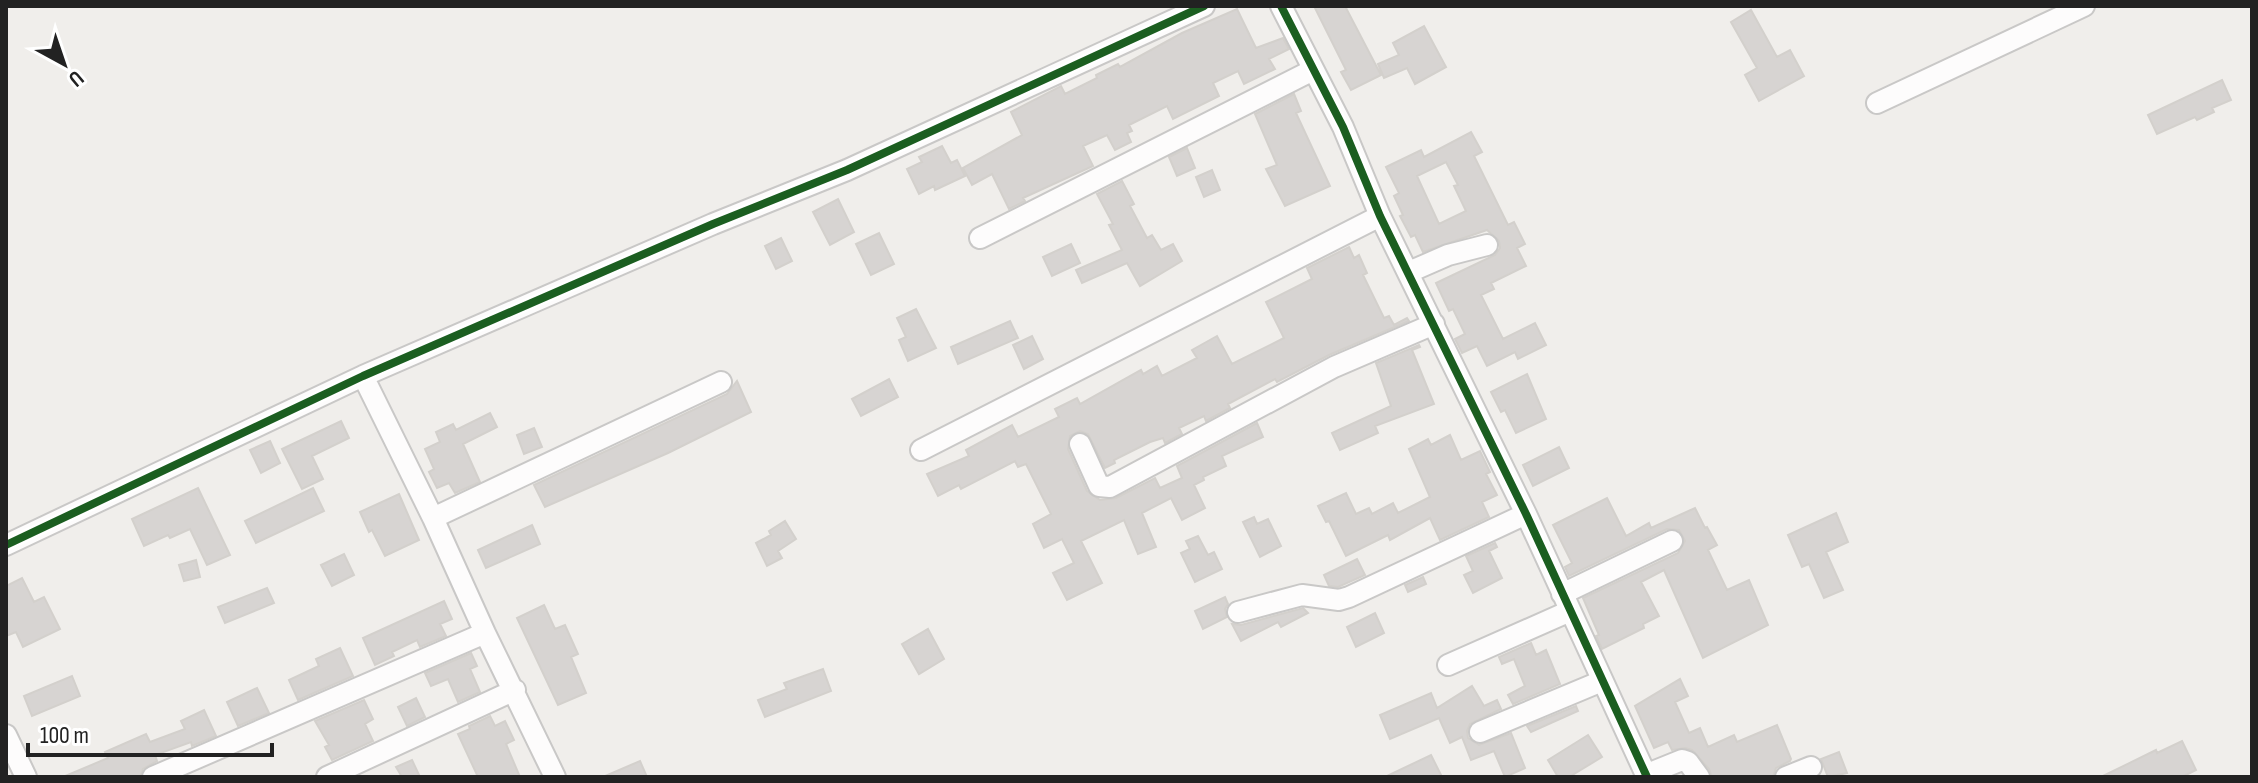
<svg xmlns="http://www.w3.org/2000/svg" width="2258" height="783" viewBox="0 0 2258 783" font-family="'Sofia Sans Condensed',sans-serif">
<rect width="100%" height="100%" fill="#f0eeeb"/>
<!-- building -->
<path fill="#d7d4d2" stroke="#d3d0cc" stroke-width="2" fill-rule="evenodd" d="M1314 6H1345L1381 75 1351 90 1341 72 1346 70Z
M1237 9 1256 48 1283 38 1289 49 1269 59 1275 69 1244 84 1238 71 1213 83 1219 96 1173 119 1167 106 1129 125 1132 131 1127 133 1131 142 1115 150 1107 135 1083 146 1093 166 1023 198 1025 201 1009 209 992 174 972 185 963 168 1022 135 1011 112 1061 86 1065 94 1097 78 1096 75 1118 64 1120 67 1182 33Z
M1751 10 1777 57 1790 50 1804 76 1759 101 1745 75 1757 68 1731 22Z
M1424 26 1446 67 1415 84 1407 68 1384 78 1378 64 1399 55 1393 43Z
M2222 80 2231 100 2212 108 2214 112 2197 120 2195 117 2157 134 2148 115Z
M1294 94 1301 111 1296 113 1330 186 1285 206 1266 169 1277 165 1255 114Z
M1471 132 1482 152 1474 156 1508 225 1514 222 1525 244 1517 248 1526 266 1491 283 1494 289 1481 295 1503 339 1535 323 1546 345 1518 359 1515 352 1487 366 1477 346 1462 353 1455 339 1465 334 1453 309 1449 311 1436 283 1495 255 1500 248 1499 241 1487 230 1423 252 1415 235 1411 237 1400 216 1403 215 1394 196 1399 193 1386 167 1421 150 1424 157ZM1446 162 1458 185 1454 186 1466 211 1439 224 1417 176Z
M942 146 951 163 957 160 965 176 935 190 934 186 919 194 907 169 922 162 919 157Z
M1187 148 1195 168 1177 176 1169 157Z
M1212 170 1220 190 1204 197 1196 177Z
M1122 181 1134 204 1130 206 1147 238 1152 235 1161 250 1173 244 1182 261 1140 286 1127 263 1082 283 1076 270 1122 250 1109 225 1113 224 1097 194Z
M838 199 854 232 830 245 813 212Z
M879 233 894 264 871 275 856 244Z
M781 238 792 261 776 269 765 246Z
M1071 244 1080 263 1052 276 1043 257Z
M1349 247 1354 258 1359 255 1367 273 1363 275 1384 318 1389 316 1394 325 1407 318 1409 321 1329 355 1277 382 1275 379 1228 404 1230 408 1206 421 1204 416 1179 428 1182 434 1165 443 1163 438 1150 442 1114 460 1115 463 1105 468 1088 434 1080 431 1070 436 1068 449 1087 491 1100 500 1116 498 1155 478 1160 488 1182 478 1177 466 1257 423 1263 437 1222 456 1226 466 1203 477 1204 480 1194 485 1205 508 1182 520 1171 498 1142 513 1156 547 1138 554 1124 520 1081 541 1102 583 1067 600 1053 573 1074 563 1062 539 1044 548 1033 524 1051 514 1026 464 1018 467 1015 461 961 489 959 485 938 496 927 474 969 456 966 450 1012 425 1018 437 1059 417 1055 409 1077 398 1080 404 1141 370 1143 374 1157 366 1162 376 1197 358 1192 350 1217 336 1232 364 1284 338 1266 302 1312 279 1307 268Z
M916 309 936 348 908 361 899 340 906 337 897 318Z
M1010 321 1018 338 958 364 951 347Z
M1032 336 1043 359 1024 369 1013 345Z
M1419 345 1420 347 1412 350 1434 404 1375 426 1378 433 1340 450 1332 433 1391 406 1376 363Z
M1527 374 1546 419 1516 433 1505 410 1501 412 1491 392Z
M889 379 898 397 861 416 852 399Z
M737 381 751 412 668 453 545 507 534 485 727 394Z
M490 413 497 427 463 444 480 482 455 493 449 483 437 488 429 472 434 469 425 449 440 442 436 432 453 424 456 430Z
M341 421 349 438 312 456 323 479 302 489 282 449Z
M534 428 542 447 524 454 517 435Z
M1450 435 1461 460 1480 451 1490 472 1486 474 1497 495 1482 502 1489 517 1440 540 1430 518 1390 540 1388 535 1346 556 1329 521 1326 522 1318 506 1346 493 1356 514 1369 508 1372 514 1393 503 1398 513 1430 497 1409 449 1428 439 1431 445Z
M270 441 280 463 261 473 250 450Z
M1559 447 1569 468 1533 486 1523 465Z
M198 488 230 555 207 565 190 529 170 538 168 535 144 546 132 519Z
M313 488 324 511 256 543 245 521Z
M399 494 419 540 385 556 372 530 369 532 360 512Z
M1607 498 1626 536 1649 523 1651 528 1695 508 1705 528 1707 527 1717 545 1708 550 1727 590 1749 580 1768 625 1703 658 1664 570 1641 582 1659 616 1643 624 1644 628 1602 649 1596 636 1599 635 1583 598 1678 553 1685 541 1679 530 1667 529 1569 576 1565 567 1572 563 1553 525Z
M1836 513 1848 542 1826 552 1843 590 1824 598 1809 564 1802 567 1788 535Z
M1254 517 1257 524 1268 519 1281 546 1260 557 1243 522Z
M785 521 796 539 778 551 782 558 767 566 756 543 771 535 769 531Z
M532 525 540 544 486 568 478 550Z
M1198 536 1208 555 1214 552 1222 569 1195 582 1181 553 1190 549 1186 541Z
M1495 543 1497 547 1489 551 1502 578 1473 593 1464 575 1473 571 1466 556Z
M344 554 354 575 332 586 321 565Z
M1357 559 1365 575 1338 587 1329 586 1324 575Z
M196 560 200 577 184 581 179 565Z
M1423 577 1426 584 1408 592 1405 585Z
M22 578 34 602 44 597 60 629 23 647 16 632 6 636V586Z
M267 588 274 603 225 623 218 607Z
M1225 597 1228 604 1225 609 1227 617 1203 629 1195 611Z
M444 601 452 619 440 624 446 636 420 647 417 640 392 652 394 656 375 665 363 638Z
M544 605 555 629 565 625 578 654 571 657 586 693 558 705 517 618Z
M1303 608 1308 613 1281 627 1278 622 1241 641 1232 624 1241 625Z
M1375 613 1384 633 1356 647 1347 627Z
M928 629 944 659 919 674 902 644Z
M1531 643 1536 655 1546 650 1560 684 1513 704 1508 695 1525 686 1514 659 1502 664 1499 657Z
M340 648 353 676 298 700 289 680 319 666 316 659Z
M471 653 477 666 470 669 480 692 458 702 448 679 431 686 425 673Z
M823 669 831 691 765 717 758 700 787 689 784 683Z
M72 676 80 696 32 716 24 696Z
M1680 679 1688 696 1675 702 1689 733 1700 728 1708 747 1734 735 1737 742 1777 725 1791 759 1790 761 1776 768 1773 777H1712L1709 769 1692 750 1685 748 1672 750 1668 742 1654 748 1635 706Z
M1472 686 1484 706 1497 700 1501 709 1470 724 1467 731 1468 738 1479 745 1511 733 1525 768 1505 777 1494 751 1471 760 1462 737 1450 743 1439 718 1390 739 1380 715 1431 693 1437 708Z
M257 688 269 713 238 726 227 702Z
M416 698 425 717 407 726 398 707Z
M364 700 373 719 365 724 373 741 332 760 325 747 329 745 315 721Z
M1576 706 1578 711 1531 732 1527 726Z
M204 710 216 736 192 746 191 742 155 755 157 761 143 769 140 777H63L108 758 105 752 146 734 150 742 185 729 181 721Z
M490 716 495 726 505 721 514 740 506 744 520 777H478L458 734 470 729 469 726Z
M1588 735 1602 757 1569 777H1558L1548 760Z
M2182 741 2196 770 2182 777H2101L2156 750 2157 753Z
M1839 752 1847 773 1828 777 1821 759Z
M1431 755 1442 777H1385Z
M412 760 420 777H402L396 767Z
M640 761 647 777H603Z"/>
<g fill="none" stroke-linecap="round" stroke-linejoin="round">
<defs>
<path id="street" d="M1281 6 1343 127 1380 216 1526 514 1647 777
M1877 103 2084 6
M980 238 1313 70
M1409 272 1448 255 1487 245
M363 376 433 518 485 633 555 777
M1080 444 1099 486 1110 487 1334 367 1434 324
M921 450 1380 216
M433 518 721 382
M6 545 363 376 713 224 847 170 1204 6
M1562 594 1672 541
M1238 612 1302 595 1339 600 1349 597 1526 514
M1448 665 1570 611
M1480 732 1602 681
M6 735 26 777
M1645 775 1682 760 1688 762 1699 777
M153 777 485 633
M327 777 515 690
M1786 777 1811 767"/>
</defs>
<!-- street casing -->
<use href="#street" stroke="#c9c8c7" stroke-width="24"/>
<!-- street -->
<use href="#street" stroke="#fdfcfc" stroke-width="20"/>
<defs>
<path id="cycleway" d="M1281 6 1343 127 1380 216 1526 514 1647 777
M6 545 363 376 713 224 847 170 1204 6"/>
</defs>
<!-- cycleway casing -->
<use href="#cycleway" stroke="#fff" stroke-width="13"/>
<!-- cycleway -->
<use href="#cycleway" stroke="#1b5e20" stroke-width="8"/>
</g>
<!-- border -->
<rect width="2258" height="783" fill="none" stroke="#222222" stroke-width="16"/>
<!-- north arrow -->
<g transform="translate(64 64) rotate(140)" stroke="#ffffff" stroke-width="6" paint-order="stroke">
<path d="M0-6L14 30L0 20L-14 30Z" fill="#222222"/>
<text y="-12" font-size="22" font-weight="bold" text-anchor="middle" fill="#222222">U</text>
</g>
<!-- scale -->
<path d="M28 743v12h244v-12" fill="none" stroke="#222222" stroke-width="4"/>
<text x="40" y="743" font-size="24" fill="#222222" stroke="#ffffff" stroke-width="6" paint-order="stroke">100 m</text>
</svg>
